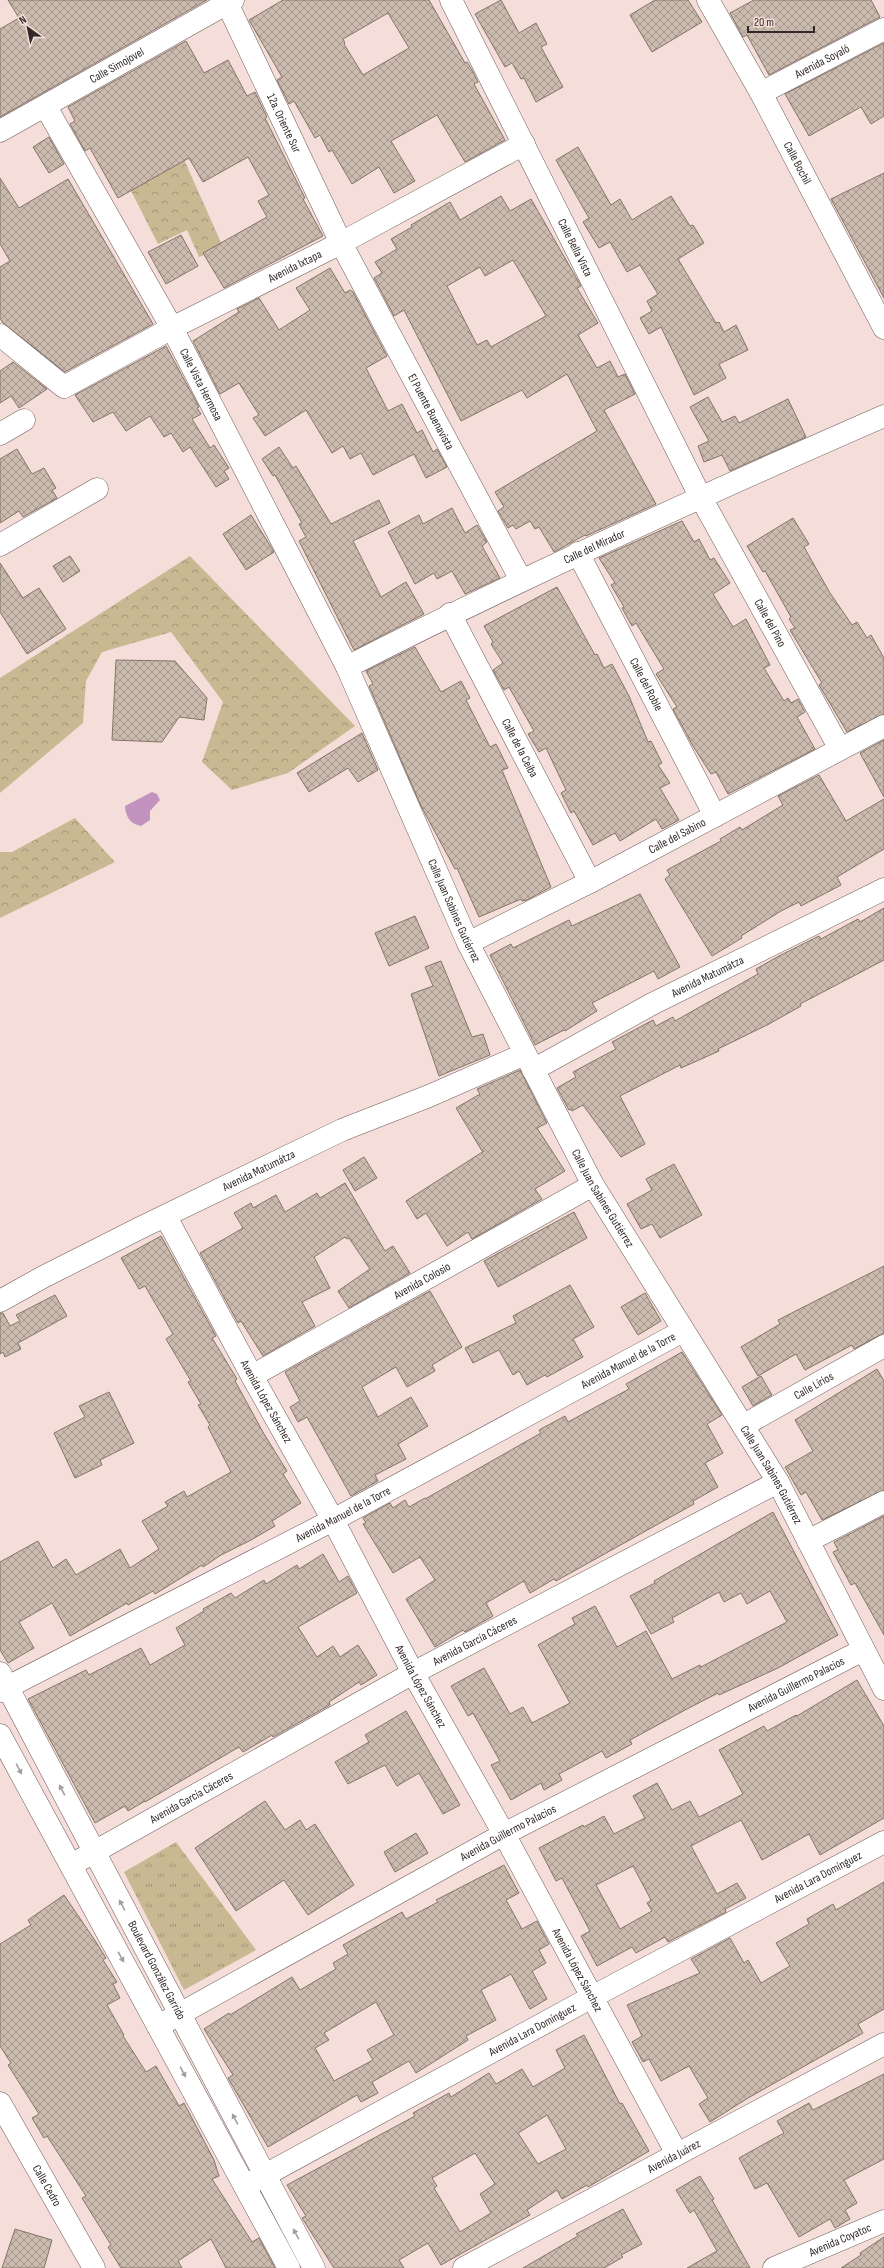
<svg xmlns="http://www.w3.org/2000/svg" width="884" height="2268" viewBox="0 0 884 2268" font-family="'Sofia Sans Condensed',sans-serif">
<defs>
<pattern id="grass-tufts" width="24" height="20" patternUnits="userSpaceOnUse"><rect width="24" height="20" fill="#c8b993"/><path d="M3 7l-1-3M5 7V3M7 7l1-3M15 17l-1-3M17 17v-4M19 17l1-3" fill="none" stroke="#a39678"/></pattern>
<pattern id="forest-crowns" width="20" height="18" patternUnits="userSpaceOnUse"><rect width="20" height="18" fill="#c8b993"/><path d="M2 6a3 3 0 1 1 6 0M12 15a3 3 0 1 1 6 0" fill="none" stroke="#a39678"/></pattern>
<pattern id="building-cross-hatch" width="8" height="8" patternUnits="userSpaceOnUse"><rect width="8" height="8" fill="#cbbaae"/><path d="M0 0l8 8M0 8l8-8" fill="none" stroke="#a5978e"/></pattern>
</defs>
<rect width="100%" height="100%" fill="#f5deda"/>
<!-- grass -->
<path fill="url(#grass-tufts)" d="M176 1842 256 1950 184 1990 124 1872Z"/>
<!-- forest -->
<path fill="url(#forest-crowns)" d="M145 72 223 247 199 257 187 230 158 244 88 106Z
M190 556 355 726 288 773 232 790 202 762 223 702 171 632 102 652 86 681 83 723 0 793V678Z
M75 818 115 862 0 918V852H12Z"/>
<!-- water -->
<path fill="#c393bf" d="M152 792 157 794 160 800 150 811V820L141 826C129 823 126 817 125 806Z"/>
<!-- building -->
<path fill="url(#building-cross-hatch)" stroke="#847468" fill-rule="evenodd" d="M8 0H207L0 117V29L19 18Z
M283 0H429L465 63 467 62 472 70 478 82 474 84 475 86 505 140 465 162 437 115 391 141 415 181 394 193 379 167 352 184 332 150 329 152 320 135 315 138 294 101 289 104 277 80 282 77 249 20ZM388 13 409 48 363 75 344 44 345 43 343 39Z
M501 0 519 33 536 23 547 44 541 47 563 87 536 102 524 78 521 79 512 63 505 67 475 14Z
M655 0H688L702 22 652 52 630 15Z
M754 0H871L880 17 769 75 747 35 743 37 730 13Z
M186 41 204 73 228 60 247 96 255 92 267 117 265 118 305 198 303 199 323 236 224 288 203 253 267 217 258 201 269 195 248 157 203 182 189 158 118 198 90 148 85 151 70 124 75 121 68 107Z
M884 43V116L871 124 861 107 809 136 785 94Z
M49 137 64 164 49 173 33 147Z
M578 147 611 205 620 199 632 220 671 196 690 226 693 225 704 243 678 259 716 323 719 322 724 332 736 325 748 350 719 364 726 378 694 395 661 327 649 334 640 318 652 311 647 301 658 294 640 265 627 272 610 242 599 248 583 222 589 218 556 160Z
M884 173V298L831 199Z
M0 178 19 208 68 179 153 324 65 372 3 323 0 318V267L10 261 0 244Z
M501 196 510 211 531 199 577 279 581 286 577 288 598 323 578 335 597 368 610 361 618 377 625 374 635 394 604 410 656 504 586 536 585 535 554 552 539 527 535 529 530 521 516 529 513 525 508 528 498 511 504 507 495 492 597 431 567 374 527 398 522 390 461 421 404 310 394 316 374 278 382 273 375 262 397 249 391 239 412 227 411 225 450 202 460 220ZM513 260 546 316 491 347 487 340 477 345 447 286 480 267 485 276Z
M181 235 198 266 166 284 148 252Z
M330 268 345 293 350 290 353 292 387 356 366 368 388 411 402 404 417 433 422 430 433 452 437 449 447 467 426 478 414 454 373 475 361 453 350 459 343 446 332 453 306 410 265 436 253 418 259 415 239 383 220 394 193 341 239 312 237 309 259 298 279 330 310 310 296 288Z
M166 346 199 407 197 408 201 414 192 419 210 448 214 445 229 468 224 471 229 479 216 487 190 447 183 452 171 433 164 437 150 416 126 431 113 412 93 422 75 395Z
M13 362 47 389 19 408 11 396 0 403V371Z
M708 397 722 422 735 416 739 423 788 399 806 437 730 471 722 455 704 462 698 446 709 441 690 407Z
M279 447 293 468 296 466 331 524 379 500 390 523 353 541 381 597 406 582 424 614 354 650 299 541 306 537 299 524 302 523 275 475 273 476 262 459Z
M17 449 32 474 44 468 56 488 52 490 57 498 23 517 19 511 0 523V459Z
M452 508 465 533 477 525 487 542 482 546 500 578 465 594 452 571 437 579 434 573 415 584 388 532 419 515 423 524Z
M251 515 274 552 246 570 223 534Z
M793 518 809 544 804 547 830 593 852 625 857 622 867 638 871 635 884 658V714L847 732 819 685 822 683 790 630 795 628 789 619 791 617 765 571 763 572 747 546Z
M682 521 694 542 699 539 710 560 714 558 730 583 713 594 733 627 746 619 770 665 764 668 784 701 788 698 791 703 798 699 805 712 797 717 815 749 728 794 716 772 711 774 693 746 673 709 677 707 656 674 664 669 636 623 632 626 622 608 624 607 611 585 615 583 599 558Z
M70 556 80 571 63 582 53 566Z
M0 563 23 598 39 588 66 629 27 654 0 612Z
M557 587 595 655 597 654 604 668 612 664 629 696 648 742 651 741 662 763 658 765 670 783 660 788 679 820 662 829 656 819 620 841 615 833 593 845 574 811 571 813 561 793 566 790 546 748 539 752 528 734 534 731 509 687 504 690 493 670 503 663 491 644 493 642 484 626Z
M415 647 441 692 461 681 470 698 466 700 490 747 496 744 508 768 502 770 551 887 527 900 522 901 521 899 479 917 457 868 455 869 421 806 369 686 373 684 366 671Z
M116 660 175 661 207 698 204 720 179 717 162 742 112 740Z
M362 733 378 770 358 782 348 768 309 792 297 773Z
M884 740V797L860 753Z
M819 775 846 821 884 799V849L837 877 841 885 801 906 799 902 781 911 741 936 742 938 712 956 665 879 670 875 667 870 721 841 720 839 740 827 742 830 783 805 778 796Z
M640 894 680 967 658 979 654 971 592 1003 597 1011 565 1031 564 1030 535 1045 490 955 511 944 513 948 569 920 572 926Z
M884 908V960L800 1004 801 1006 769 1024 718 1049 719 1051 681 1068 680 1065 620 1096 645 1144 621 1157 583 1105 572 1111 571 1109 569 1110 557 1088 576 1077 573 1072 616 1049 612 1042 653 1020 656 1026 673 1017 675 1021 758 974 756 969 779 956 819 936 821 939 858 919 860 922Z
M415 916 429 948 389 966 375 933Z
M441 961 472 1037 483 1034 490 1055 439 1076 411 994 433 986 425 967Z
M520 1070 547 1123 537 1128 565 1171 535 1189 542 1199 472 1239 468 1232 447 1246 426 1213 417 1219 406 1201 484 1151H482L456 1108 480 1094 477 1089Z
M364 1157 377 1178 355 1191 343 1170Z
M674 1164 702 1215 660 1238 652 1224 641 1229 627 1204 652 1190 646 1179Z
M345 1183 385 1251 393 1246 410 1273 349 1308 338 1291 370 1269 349 1238 347 1239 345 1237 314 1257 330 1288 302 1302 315 1326 263 1356 241 1321 238 1323 200 1253 243 1228 234 1213 251 1203 253 1208 276 1195 285 1212 317 1193 320 1198Z
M574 1212 587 1238 498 1287 484 1261Z
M161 1236 216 1336 212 1338 237 1379 235 1381 264 1434 287 1471 283 1474 301 1503 272 1521 275 1526 251 1540 221 1555 203 1567 202 1565 155 1594 153 1591 128 1605 127 1603 70 1636 52 1603 19 1622 34 1648 8 1663 0 1650V1562L38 1541 53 1568 66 1559 76 1575 120 1549 130 1568 159 1549 142 1521 168 1506 165 1502 184 1491 187 1497 231 1472 208 1427 210 1425 198 1405 201 1404 188 1382 191 1381 166 1339 173 1334 145 1286 139 1289 121 1258Z
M884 1266V1333L854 1349 852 1345 805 1370 796 1354 758 1376 741 1347 780 1324 778 1320Z
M570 1285 594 1327 573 1339 583 1357 547 1377 545 1375 527 1385 519 1371 513 1375 499 1350 473 1363 465 1348 516 1323 513 1316Z
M430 1291 462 1347 432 1365 435 1371 407 1387 396 1367 362 1387 378 1417 411 1397 428 1426 398 1444 406 1459 375 1475 378 1481 351 1496 307 1417 298 1422 290 1407 300 1401 285 1372Z
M645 1293 661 1321 638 1335 621 1307Z
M55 1295 67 1316 18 1343 21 1349 5 1357 3 1352 0 1354V1313H3L10 1326 20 1321 16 1315Z
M682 1352 722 1415 707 1424 723 1453 705 1463 718 1487 693 1501 694 1504 556 1581 554 1579 530 1593 524 1581 486 1603 493 1616 465 1632 463 1630 435 1647 406 1599 435 1580 420 1557 393 1573 363 1524 366 1523 363 1518 390 1503 393 1508 405 1500 409 1507 425 1498V1499L541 1433 539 1430 565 1416 568 1422 629 1389 626 1384Z
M877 1369 884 1381V1490L822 1520 806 1492 801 1495 785 1467 813 1451 795 1420Z
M761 1376 772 1395 753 1406 742 1387Z
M109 1392 134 1443 100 1460 102 1465 75 1478 54 1433 85 1417 79 1406Z
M773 1512 838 1635 778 1668 719 1695 718 1693 687 1709 630 1740 632 1744 606 1758 602 1751 559 1774 562 1780 544 1790 541 1783 511 1800 491 1765 500 1761 473 1713 468 1716 451 1686 484 1668 510 1714 523 1707 532 1723 570 1703 538 1645 575 1624 572 1618 595 1606 617 1647 646 1631 672 1679 700 1665 701 1667 787 1622 770 1591 747 1604 741 1593 724 1602 719 1592 672 1618 674 1622 651 1634 630 1596 655 1583 654 1581Z
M884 1516V1635L855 1583 851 1585 833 1552 838 1550 834 1542Z
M323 1554 339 1582 348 1576 357 1593 298 1627 317 1657 333 1646 340 1657 358 1645 377 1675 361 1685 359 1682 329 1702 330 1705 273 1737 272 1735 243 1752 239 1747 145 1802V1801L128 1811 125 1806 95 1823 28 1699 86 1670 89 1675 141 1648 150 1665 185 1645 176 1628 204 1611 203 1609 231 1593 235 1598 264 1580 266 1584 297 1565 299 1569Z
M857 1680 884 1726V1818L820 1855 809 1834 762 1860 741 1820 691 1846 717 1894 737 1883 746 1898 725 1909 726 1912 668 1942 665 1937 636 1953 632 1947 597 1966 581 1936 590 1931 562 1878 556 1881 539 1848 583 1825 584 1827 604 1816 614 1834 645 1818 633 1796 657 1783 672 1810 690 1801 699 1817 713 1810 743 1794 719 1750 764 1726 767 1731 796 1715 797 1716ZM633 1866 651 1900 647 1903 652 1911 620 1929 596 1885Z
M406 1711 460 1805 443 1814 419 1773 397 1786 385 1765 348 1784 335 1762 369 1742 365 1735Z
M265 1801 285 1830 300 1820 306 1830 315 1824 354 1885 308 1915 284 1880 236 1911 195 1848Z
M416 1833 428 1853 395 1872 384 1852Z
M504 1865 519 1893 506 1900 522 1929 537 1921 549 1944 539 1950 546 1963 532 1971 547 1999 530 2009 511 1974 481 1990 496 2020 466 2036 468 2040 416 2073 409 2061 372 2082 378 2093 361 2102 357 2095 268 2147 228 2078 233 2075 204 2029 229 2013 230 2015 292 1977 300 1990 336 1969 333 1963 348 1954 343 1945 402 1912 406 1919 438 1902 436 1900ZM376 2002 394 2035 367 2050 373 2060 334 2081 315 2048 329 2040 324 2033Z
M884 1882V2009L858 2024 863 2033 748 2098 710 2122 699 2104 708 2098 689 2066 661 2081 649 2059 643 2062 632 2042 642 2036 627 2005 700 1973 691 1959 730 1938 744 1963 748 1960 761 1983 790 1966 776 1943 809 1924 807 1919 833 1904 836 1910Z
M64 1895 96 1942 106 1958 103 1960 117 1982 113 1984 120 1998 107 2005 124 2035 123 2036 146 2072 156 2066 179 2106 184 2103 214 2160 219 2176 212 2179 252 2242 259 2238 275 2268H226L211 2239 178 2261 182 2268H121L108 2247 111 2245 82 2198 86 2196 47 2136 44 2138 32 2118 39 2114 8 2065 11 2063 0 2046V1944L31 1925 28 1920Z
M584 2035 620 2104 622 2103 649 2151 588 2187 587 2185 562 2199 557 2190 527 2210 530 2215 441 2265 428 2243 399 2260 404 2268H334L302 2218 306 2216 287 2185 415 2116 413 2113 449 2093 451 2097 489 2073 496 2084 522 2069 533 2087 565 2068 556 2050ZM547 2115 566 2149 538 2164 518 2133ZM475 2153 495 2184 480 2194 491 2213 460 2232 434 2188 437 2186 432 2178Z
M884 2074V2159L844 2180 857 2203 845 2210 850 2219 835 2228 830 2219 799 2237 767 2183 755 2189 739 2158 784 2133 777 2121 809 2103 813 2110Z
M700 2176 714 2199 712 2200 750 2268H687L717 2251 694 2210 690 2213 676 2190Z
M623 2209 642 2244 621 2255 623 2257 604 2268H523L578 2236 576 2234Z
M15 2229 52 2240 44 2268H2Z
M884 2237V2268H841L861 2255 860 2253Z"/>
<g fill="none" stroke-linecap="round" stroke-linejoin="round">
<defs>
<g id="minor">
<path id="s1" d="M451 0 700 496 840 749"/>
<path id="s2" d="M708 0 761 93 884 328"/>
<path id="s3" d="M227 3 341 243 521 580"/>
<path id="s4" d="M761 93 884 29"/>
<path id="s5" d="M46 107 172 328 347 667 468 943 593 1185 778 1482 884 1689"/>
<path id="s6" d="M0 131 233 0"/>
<path id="s7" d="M0 335 64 387 172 328 341 243 524 144"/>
<path d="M0 434 24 420"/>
<path d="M0 545 97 489"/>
<path id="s8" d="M578 553 715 816"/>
<path id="s9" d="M450 614 590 882"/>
<path id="s10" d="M347 667C523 577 703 495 884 416"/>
<path id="s11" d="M468 943 590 882 884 726"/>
<path id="s12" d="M533 1070 652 1004 884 889"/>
<path id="s13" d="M166 1217 252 1376 333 1520 413 1673 504 1834 677 2154"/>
<path id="s14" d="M0 1301 45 1276 140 1228 342 1130 429 1096 525 1054"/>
<path id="s15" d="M252 1376 593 1185"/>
<path id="s16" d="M744 1425 884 1346"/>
<path d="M808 1541 884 1502"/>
<path id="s17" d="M0 1673 314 2268"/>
<path id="s18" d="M0 1691 333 1520 683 1331"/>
<path d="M0 1735 289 2268"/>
<path id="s19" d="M71 1865 413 1673 778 1482"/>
<path id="s20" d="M158 2026 504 1834 863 1650"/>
<path id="s21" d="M0 2103 94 2268"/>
<path id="s22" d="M245 2186 592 1997 884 1842"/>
<path id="s23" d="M464 2268 884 2044"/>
<path id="s24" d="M774 2268 884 2221"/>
</g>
</defs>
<!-- minor casing -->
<use href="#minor" stroke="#6e5b58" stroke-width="23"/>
<!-- minor -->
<use href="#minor" stroke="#fff" stroke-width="22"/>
</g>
<!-- one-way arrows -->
<defs><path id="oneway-solid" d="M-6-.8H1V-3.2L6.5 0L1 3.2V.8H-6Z"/></defs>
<g fill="#a29f9e">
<use href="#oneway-solid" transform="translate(19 1769) rotate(62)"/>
<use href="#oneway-solid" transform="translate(62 1790) rotate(-118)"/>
<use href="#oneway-solid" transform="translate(122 1905) rotate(-118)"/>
<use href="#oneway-solid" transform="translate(121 1957) rotate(61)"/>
<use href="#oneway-solid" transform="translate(183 2072) rotate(62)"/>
<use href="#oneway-solid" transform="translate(235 2119) rotate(-118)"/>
<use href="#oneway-solid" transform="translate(296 2234) rotate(-118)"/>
</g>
<g text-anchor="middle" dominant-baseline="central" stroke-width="3" stroke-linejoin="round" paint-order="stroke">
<!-- street labels -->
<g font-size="12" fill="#312927" stroke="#f5deda">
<text stroke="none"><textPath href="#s4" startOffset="69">Avenida Soyaló</textPath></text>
<text stroke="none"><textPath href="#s6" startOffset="134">Calle Simojovel</textPath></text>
<text stroke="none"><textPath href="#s3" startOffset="133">12a. Oriente Sur</textPath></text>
<text stroke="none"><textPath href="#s2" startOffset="186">Calle Bochil</textPath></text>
<text stroke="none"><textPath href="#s1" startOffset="277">Calle Bella Vista</textPath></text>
<text stroke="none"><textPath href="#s7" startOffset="343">Avenida Ixtapa</textPath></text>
<text stroke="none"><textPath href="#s5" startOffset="318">Calle Vista Hermosa</textPath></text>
<text stroke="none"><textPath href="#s3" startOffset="457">El Puente Buenavista</textPath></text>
<text stroke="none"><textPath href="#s10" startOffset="275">Calle del Mirador</textPath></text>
<text stroke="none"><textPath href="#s1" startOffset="700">Calle del Pino</textPath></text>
<text stroke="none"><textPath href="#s8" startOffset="148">Calle del Roble</textPath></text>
<text stroke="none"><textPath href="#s9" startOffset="151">Calle de la Ceiba</textPath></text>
<text stroke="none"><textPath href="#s11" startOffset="235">Calle del Sabino</textPath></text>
<text stroke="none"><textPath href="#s5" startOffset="902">Calle Juan Sabines Gutiérrez</textPath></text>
<text stroke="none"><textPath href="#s12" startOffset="198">Avenida Matumátza</textPath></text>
<text stroke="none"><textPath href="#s14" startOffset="290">Avenida Matumátza</textPath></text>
<text stroke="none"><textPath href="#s5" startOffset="1226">Calle Juan Sabines Gutiérrez</textPath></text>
<text stroke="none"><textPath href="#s15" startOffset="195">Avenida Colosio</textPath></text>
<text stroke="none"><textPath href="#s18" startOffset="710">Avenida Manuel de la Torre</textPath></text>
<text stroke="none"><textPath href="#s16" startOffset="80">Calle Lírios</textPath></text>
<text stroke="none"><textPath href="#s13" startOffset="210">Avenida López Sánchez</textPath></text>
<text stroke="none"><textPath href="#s5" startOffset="1550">Calle Juan Sabines Gutiérrez</textPath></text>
<text stroke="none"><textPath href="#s18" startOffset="386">Avenida Manuel de la Torre</textPath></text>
<text stroke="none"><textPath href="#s19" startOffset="462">Avenida García Cáceres</textPath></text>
<text stroke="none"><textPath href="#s20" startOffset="724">Avenida Guillermo Palacios</textPath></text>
<text stroke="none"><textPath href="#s13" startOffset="534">Avenida López Sánchez</textPath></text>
<text stroke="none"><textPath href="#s19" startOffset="138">Avenida García Cáceres</textPath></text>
<text stroke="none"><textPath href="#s20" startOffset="400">Avenida Guillermo Palacios</textPath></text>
<text stroke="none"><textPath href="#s22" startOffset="651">Avenida Lara Domínguez</textPath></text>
<text stroke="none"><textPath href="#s13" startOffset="858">Avenida López Sánchez</textPath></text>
<text stroke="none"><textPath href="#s17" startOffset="336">Boulevard González Garrido</textPath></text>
<text stroke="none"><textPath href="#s22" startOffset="327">Avenida Lara Domínguez</textPath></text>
<text stroke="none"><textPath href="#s23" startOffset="238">Avenida Juárez</textPath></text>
<text stroke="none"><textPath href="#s21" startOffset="95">Calle Cedro</textPath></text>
<text stroke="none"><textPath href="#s24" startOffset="72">Avenida Coyatoc</textPath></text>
</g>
</g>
<!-- north arrow -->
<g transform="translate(28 28) rotate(327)" stroke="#f5deda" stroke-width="3" paint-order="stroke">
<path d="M0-3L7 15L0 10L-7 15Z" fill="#312927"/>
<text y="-6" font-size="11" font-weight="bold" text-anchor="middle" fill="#312927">N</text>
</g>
<!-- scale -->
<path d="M748 26v6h66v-6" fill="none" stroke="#312927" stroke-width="2"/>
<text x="754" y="26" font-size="12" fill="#312927" stroke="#f5deda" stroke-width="3" paint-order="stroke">20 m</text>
</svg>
